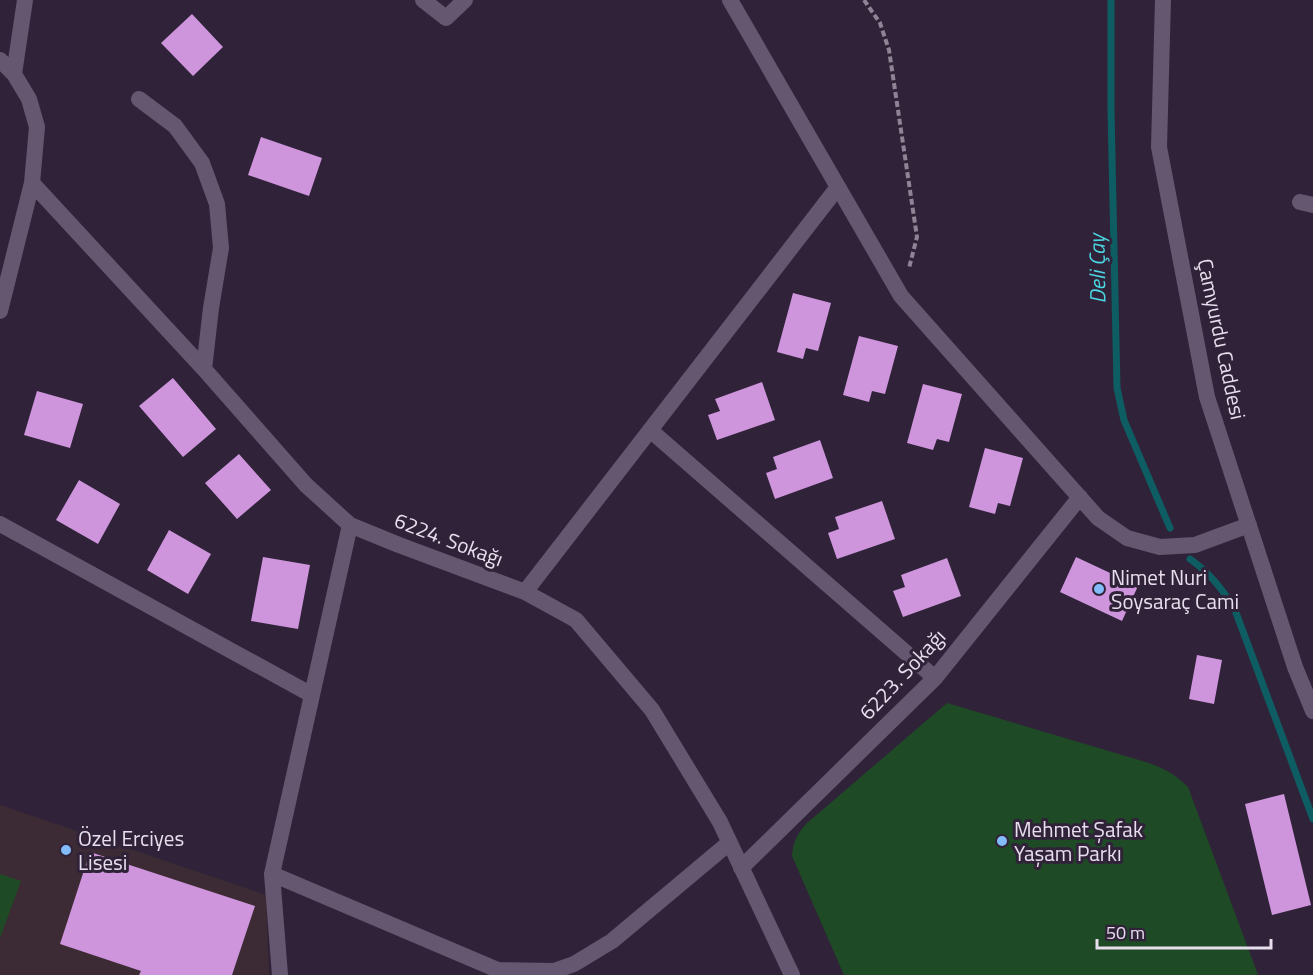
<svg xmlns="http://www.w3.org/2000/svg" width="1313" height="975" viewBox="0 0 1313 975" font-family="'Titillium Web',sans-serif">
<rect width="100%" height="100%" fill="#302339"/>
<!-- education -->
<path fill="#3c2b34" d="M0 805 266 895 269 975H0Z"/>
<!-- green -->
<path fill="#1e4b25" d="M947 703 1149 763C1165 769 1176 775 1188 787L1258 975H844L792 856C793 843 797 834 806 824Z
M0 874 21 881 0 938Z"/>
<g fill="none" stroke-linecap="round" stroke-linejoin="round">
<!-- stream -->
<path stroke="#0d5d63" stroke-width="7" d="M1111 0V110L1117 388 1124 420 1170 528
M1190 559C1210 573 1223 589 1235 610L1313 819"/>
</g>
<!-- building -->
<path fill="#ce95dd" d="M192 14 223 47 193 76 161 43Z
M261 137 322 158 309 196 248 175Z
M793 293 831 303 818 351 806 348 803 359 777 352Z
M859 336 898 346 885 394 872 391 869 402 843 395Z
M173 378 216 429 183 457 139 406Z
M762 382 775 420 717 440 708 415 720 411 715 399Z
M923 384 962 394 949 442 937 439 933 450 907 443Z
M37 391 83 404 70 448 24 435Z
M820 440 833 478 775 499 766 473 777 469 773 457Z
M985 448 1023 458 1010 506 998 503 995 514 969 507Z
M239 454 271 490 237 519 205 483Z
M79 480 120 504 98 544 56 520Z
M882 501 895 539 837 559 828 533 839 529 835 517Z
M169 530 211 554 188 594 147 570Z
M263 557 310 565 298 629 251 621Z
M1076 557 1138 586 1122 621 1060 592Z
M947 558 961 596 903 617 893 591 905 587 901 575Z
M1197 655 1222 660 1214 704 1189 699Z
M1284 794 1311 905 1272 915 1245 804Z
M90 852 255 906 232 975H139L141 971 60 944Z"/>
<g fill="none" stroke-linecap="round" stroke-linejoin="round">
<!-- path -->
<path stroke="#8e8496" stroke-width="4" stroke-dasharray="6 3" stroke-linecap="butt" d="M864 0 880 23 889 50 917 237 909 268"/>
<!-- minor -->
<path stroke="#64576f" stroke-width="16" d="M423 0 446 18 465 0
M730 0 901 296 1098 518 1127 538 1160 547 1195 545 1249 525
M1163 0 1159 147 1207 397 1295 667 1313 711
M0 60 14 74 29 99 37 127 32 183 0 311
M14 74 25 0
M139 99 175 126 202 163 217 204 221 248 211 308 204 369
M32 183 204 369 306 485 350 525 399 545 525 592 576 620 652 710 720 822 792 975
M1300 202 1313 205
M650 430 935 678
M0 524 312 695
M525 592 838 187
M741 868 935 678 1080 497
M272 874 498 970 554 971 574 964 612 941 729 843
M280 975 272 874 350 525"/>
</g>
<!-- markers -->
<g fill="#84bcfb" stroke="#302339" stroke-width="2">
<circle cx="1099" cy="589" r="6"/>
<circle cx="1002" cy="841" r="6"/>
<circle cx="66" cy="850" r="6"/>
</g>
<g text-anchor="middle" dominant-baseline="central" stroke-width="6" stroke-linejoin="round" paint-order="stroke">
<!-- street labels -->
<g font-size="21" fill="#e7dfed" stroke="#302339">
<text transform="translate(1222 339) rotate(78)">Çamyurdu Caddesi</text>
<text transform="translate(449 539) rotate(21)">6224. Sokağı</text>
<text transform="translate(902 674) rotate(-47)">6223. Sokağı</text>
</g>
<!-- poi labels -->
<g font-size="21" fill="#e7dfed" stroke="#302339" text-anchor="start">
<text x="1111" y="577">Nimet Nuri<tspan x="1111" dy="24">Soysaraç Cami</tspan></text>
<text x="1014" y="829">Mehmet Şafak<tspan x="1014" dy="24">Yaşam Parkı</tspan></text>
<text x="78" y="838">Özel Erciyes<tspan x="78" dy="24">Lisesi</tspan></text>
</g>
<!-- water labels -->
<g font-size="22" font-style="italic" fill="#4bd6e2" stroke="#302339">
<text transform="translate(1097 269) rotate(-91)">Deli Çay</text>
</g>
</g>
<!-- scale -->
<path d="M1097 939v9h174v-9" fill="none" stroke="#e7dfed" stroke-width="3"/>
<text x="1106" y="939" font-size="18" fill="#e7dfed" stroke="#302339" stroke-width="4.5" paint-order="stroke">50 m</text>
</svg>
